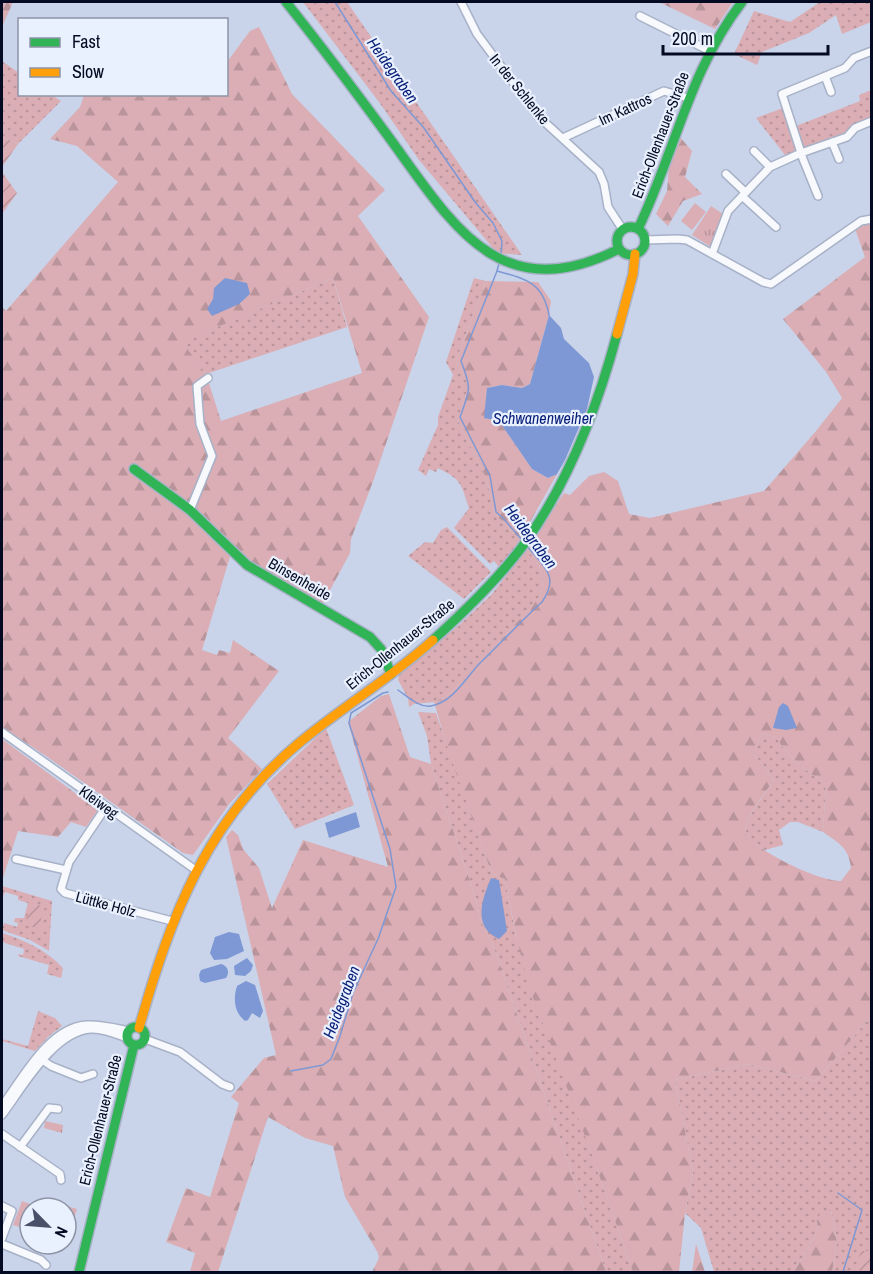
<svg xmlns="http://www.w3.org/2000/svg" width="873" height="1274" viewBox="0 0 873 1274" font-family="'Archivo Narrow',sans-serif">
<defs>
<pattern id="grass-dots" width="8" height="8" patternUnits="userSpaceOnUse" patternTransform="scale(1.5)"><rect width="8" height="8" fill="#daaeb4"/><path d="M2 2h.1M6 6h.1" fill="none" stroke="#b9949a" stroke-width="1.8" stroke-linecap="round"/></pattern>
<pattern id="forest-firs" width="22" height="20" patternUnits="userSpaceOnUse" patternTransform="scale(1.5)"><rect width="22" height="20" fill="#daaeb4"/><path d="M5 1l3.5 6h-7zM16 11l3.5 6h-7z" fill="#b9949a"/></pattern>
<pattern id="park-tufts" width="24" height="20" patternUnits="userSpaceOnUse" patternTransform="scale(1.5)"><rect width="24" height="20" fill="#daaeb4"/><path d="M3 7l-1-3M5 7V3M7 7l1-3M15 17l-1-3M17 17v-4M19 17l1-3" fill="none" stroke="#b9949a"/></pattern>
<pattern id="garden-furrows" width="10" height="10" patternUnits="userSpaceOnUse" patternTransform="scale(1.5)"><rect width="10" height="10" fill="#daaeb4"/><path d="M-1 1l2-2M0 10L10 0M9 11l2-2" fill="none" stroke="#b9949a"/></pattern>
</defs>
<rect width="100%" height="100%" fill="#c9d4ea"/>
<!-- grass -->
<path fill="url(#grass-dots)" d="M303 2H347L522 255 497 253 419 160 379 102Z
M820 2H871V22L842 34 836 15 809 33 762 52 757 65 734 54 754 11 790 22Z
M2 61 19 73 20 94 52 95 61 101 18 144 2 137Z
M871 90V118L856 124 846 133 804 149 796 126 860 101 859 95Z
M783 108 798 150 785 155 756 118Z
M333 278 347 327 206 374 181 342Z
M474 278 486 281 456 361 469 386 458 421 486 478 495 514 520 540 499 567 494 561 490 564 454 528 469 508C461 484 462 480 438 468L436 472 429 469 426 476 418 470 438 425V417L453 375 446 362Z
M447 527 491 572 464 599 408 556 425 542 433 543 441 530Z
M527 549C542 568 546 575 540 597L463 682 445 697 434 702 414 704 409 707 408 698 398 680 400 673 458 626 492 594Z
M418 712 436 713 492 874 505 879 516 936 633 1272H606L493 945 481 921 475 896 431 764 427 736Z
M326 728 354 805 295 829 267 784Z
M762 733 777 738C788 759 807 771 826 784L823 832 798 822H790L779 830 783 845 765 850 752 842 745 834C746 815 764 796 774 780L754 754Z
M2 886 52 901 49 951 30 940 2 930 4 923 17 927 18 923 14 922 15 918H24L28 903 18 900V896L5 892 3 896 2 895Z
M2 933C25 940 46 950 63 968L61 978 47 974 49 965 18 956 19 954 23 955 24 949 2 942Z
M38 1011 55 1018 62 1026 49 1036 35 1051 2 1041V1039L28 1046Z
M871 1016V1272H832L837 1242 831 1210 817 1221 818 1231 794 1272H714L701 1228 685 1213 693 1172 675 1080 748 1064 816 1081Z"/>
<!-- forest -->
<path fill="url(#forest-firs)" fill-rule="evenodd" d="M2 2H13L2 27Z
M659 2H733L715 29Z
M259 27 292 94 385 190 358 216 429 317 374 479 351 539 350 553 321 607 232 550 202 650 217 655 219 650 230 653 233 640 279 671 228 738 262 769 230 803 193 855 183 853 46 756 2 727V307L6 311 118 182 77 146 50 139 80 107 84 95 226 94 227 62 250 31ZM333 278 362 373 221 421 206 374 182 342Z
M679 136 692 151 685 177 702 194 683 201 668 226 656 214 667 191 669 166Z
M871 219V1016L816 1081 748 1064 675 1080 693 1172 685 1213 679 1272H633L591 1152 528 984 516 935 505 879 492 874 449 753 434 702 445 697 463 682 540 597C546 575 542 568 527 549L564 493 570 495 589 476 604 472 618 481 629 514 650 518 764 491 816 431 842 398 826 372 783 319 865 257 854 226ZM762 733 777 738C788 759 807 771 826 784L823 832C839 843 849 848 851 868L841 881C816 880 761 853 745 834 746 815 764 795 774 780L754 754Z
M486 281 538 282 551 301 549 315 530 384 522 388 502 385 487 388 485 418 499 421 532 469 548 478 557 474 520 540 495 514 486 478 458 421 469 386 456 361Z
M389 694 410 757 431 764 475 896 481 921 493 945 606 1272H372L379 1258 378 1253 345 1197 333 1146 305 1138 268 1117 218 1272H190L195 1253 166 1242 186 1188 210 1197 239 1103 231 1097 264 1058 276 1055 226 837 232 830 238 835 243 849 259 868 272 908 303 840 388 867 348 722 381 696Z
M2 739 98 810 86 827 71 822 58 837 18 831 2 881Z
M831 1210 837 1242 832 1272H794L818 1231 817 1221 820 1214Z
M696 1244 705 1272H692Z"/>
<!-- park -->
<path fill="url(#park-tufts)" d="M711 206 723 214 711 247 692 235Z
M45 1121 63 1125 62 1133 44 1128Z
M22 1201 41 1208H30V1230L13 1225Z"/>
<!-- garden -->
<path fill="url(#garden-furrows)" d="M2 137 18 144 2 167Z
M2 172 17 193 2 214Z
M31 903 45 907 41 919 43 924 40 929 25 925V923Z
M861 1251H871V1272H866L856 1267Z"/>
<!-- pitch -->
<path fill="#daaeb4" d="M695 203 706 212 692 230 681 221Z
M59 1204 77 1209 67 1240 66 1208H58Z"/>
<!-- water -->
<path fill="#7d98d5" d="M225 278 247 283 250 294 239 304 212 316 207 309 213 299 214 288Z
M549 315 561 328 564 339 589 363 594 377 587 409 565 460 557 474 548 478 532 469 499 421 484 418 487 388 502 385 522 388 530 384Z
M783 703 788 706 797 728 786 730 773 728 779 707Z
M356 812 360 827 329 838 325 823Z
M491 878 499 880 507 931 499 939C472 927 482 899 491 878Z
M229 932 239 934 244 951 227 959 214 960 210 953 215 937Z
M247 958 253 965 251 971 245 976 235 975 234 966Z
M221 964C228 966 230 972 226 978L205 983 200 981 199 975 201 970Z
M246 981 255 985 263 1011 260 1018 252 1013 248 1020 245 1021C234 1012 233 999 237 986Z"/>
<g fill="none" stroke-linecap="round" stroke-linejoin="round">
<!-- stream -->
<path stroke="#7d98d5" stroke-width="1.5" d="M335 2 391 91 424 128 475 202 493 223 502 241 501 256
M499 263 497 271C526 279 543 282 549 315
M497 271 461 361C472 389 470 390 460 417L490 476 496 512 503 518 522 540
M398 690C407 696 419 708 431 706 453 702 465 679 479 664 500 644 520 622 542 602 560 576 544 567 527 546
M291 1071 323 1065 331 1059 340 1036 353 993 378 939 396 887 390 849 349 723 351 713 383 693 388 692
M838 1193 862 1210 843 1272"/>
<defs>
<path id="street" d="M461 2 477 34 538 116 599 172 604 184 608 207 623 230
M640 16 710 51
M825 76 831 92
M563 138 664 91 688 98
M832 142 839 159
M754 151 770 167
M726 174 745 192
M742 196 776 227
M818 196 803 159 782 94 845 68 854 58 872 51
M645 240 678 239 687 240 763 282 771 284 861 221 872 219
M712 254 728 211 770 167 801 153 847 137 855 128 872 121
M190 510 212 456 200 424 197 386 208 378
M2 732 197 871
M106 807 69 862 61 889 65 893 172 921
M16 859 66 870
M145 1039 180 1052 222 1084 230 1087
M41 1059 51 1066 81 1078 93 1074
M2 1106C23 1078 49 1027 87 1025 101 1024 115 1028 129 1031
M2 1115C23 1087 54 1031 91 1029 103 1028 116 1034 127 1038
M2 1134 60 1174 61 1180
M20 1147 49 1108 58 1109
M2 1206 12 1211 2 1238
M2 1244 41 1260 46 1265"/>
<path id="fast" d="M286 2C321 46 355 91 388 136 451 222 498 310 619 249
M617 241a14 14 0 1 1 28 0a14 14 0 1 1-28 0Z
M638 229C675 152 689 71 742 2
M134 469 190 510 247 565 370 637 381 649 391 674
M433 640C465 611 496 581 522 547 568 484 597 409 617 334
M127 1036a9 9 0 1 1 18 0a9 9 0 1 1-18 0Z
M79 1272 134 1045"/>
<path id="slow" d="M617 334 633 274 635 254
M139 1028C171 915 206 821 299 743 342 707 391 678 433 640"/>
</defs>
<!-- street casing -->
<use href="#street" stroke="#a7b1c7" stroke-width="10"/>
<!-- fast casing -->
<use href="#fast" stroke="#a7b1c7" stroke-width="12"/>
<!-- slow casing -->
<use href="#slow" stroke="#a7b1c7" stroke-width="12"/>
<!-- street -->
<use href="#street" stroke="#f7f9fc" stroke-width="7"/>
<!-- fast -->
<use href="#fast" stroke="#30b455" stroke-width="9"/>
<!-- slow -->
<use href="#slow" stroke="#ff9f0a" stroke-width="9"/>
</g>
<g text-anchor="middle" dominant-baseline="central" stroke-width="4.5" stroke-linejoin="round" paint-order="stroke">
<!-- street labels -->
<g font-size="15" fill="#030a21" stroke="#e9f0fe">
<text transform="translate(520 89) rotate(51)">In der Schlenke</text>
<text transform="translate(625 109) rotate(-25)">Im Kattros</text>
<text transform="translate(660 135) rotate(-69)">Erich-Ollenhauer-Straße</text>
<text transform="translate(300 579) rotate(30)">Binsenheide</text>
<text transform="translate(400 644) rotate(-39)">Erich-Ollenhauer-Straße</text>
<text transform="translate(99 802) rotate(36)">Kleiweg</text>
<text transform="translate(106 904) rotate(15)">Lüttke Holz</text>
<text transform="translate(100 1120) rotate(-76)">Erich-Ollenhauer-Straße</text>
</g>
<!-- water labels -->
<g font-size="16" font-style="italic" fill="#051c77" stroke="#e9f0fe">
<text transform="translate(393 70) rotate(55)">Heidegraben</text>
<text x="543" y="418">Schwanenweiher</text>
<text transform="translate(531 536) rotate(53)">Heidegraben</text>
<text transform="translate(341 1002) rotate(-69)">Heidegraben</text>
</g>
</g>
<!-- border -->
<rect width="873" height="1274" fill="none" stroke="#030a21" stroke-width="6"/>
<!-- legend -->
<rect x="18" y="18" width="210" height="78" fill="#e9f0fe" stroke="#8d94a6" stroke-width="1.5"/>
<rect x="30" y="38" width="30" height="9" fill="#30b455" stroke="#8d94a6" stroke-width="1.5"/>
<text x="72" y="48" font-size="18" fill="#030a21">Fast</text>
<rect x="30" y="68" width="30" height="9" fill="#ff9f0a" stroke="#8d94a6" stroke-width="1.5"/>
<text x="72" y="78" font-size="18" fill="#030a21">Slow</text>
<!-- north arrow -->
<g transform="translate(48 1226) rotate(115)"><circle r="28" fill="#e9f0fe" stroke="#8d94a6" stroke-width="1.5"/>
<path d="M0-4.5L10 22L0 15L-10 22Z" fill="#485167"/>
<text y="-9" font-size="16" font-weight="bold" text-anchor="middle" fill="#030a21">N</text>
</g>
<!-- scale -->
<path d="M663 45v9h165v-9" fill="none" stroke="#030a21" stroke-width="3"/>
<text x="672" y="45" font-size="18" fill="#030a21" stroke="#e9f0fe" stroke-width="4.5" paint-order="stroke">200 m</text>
</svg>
